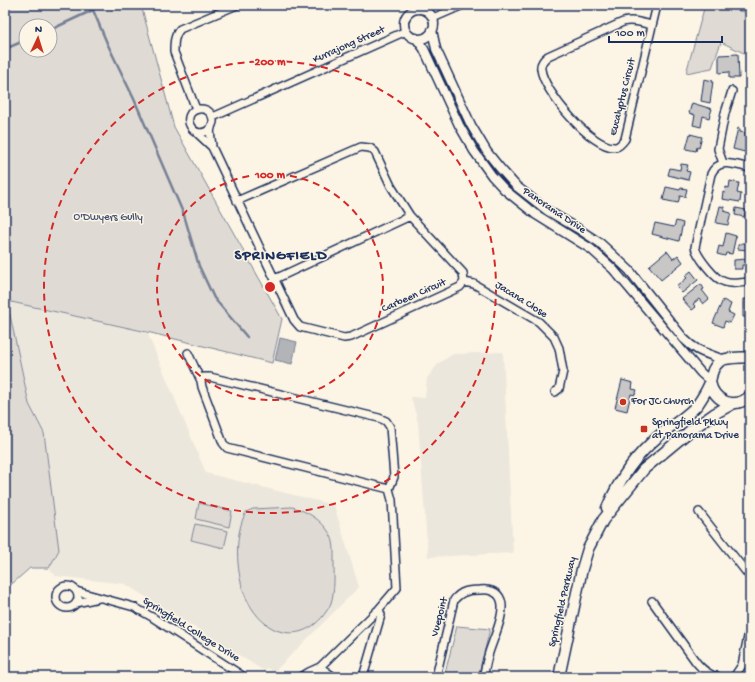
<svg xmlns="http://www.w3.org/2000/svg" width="755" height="682" viewBox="0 0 755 682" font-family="'Gochi Hand',sans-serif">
<rect width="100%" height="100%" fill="#fcf5e5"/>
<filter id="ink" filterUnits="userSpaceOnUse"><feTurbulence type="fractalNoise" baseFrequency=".025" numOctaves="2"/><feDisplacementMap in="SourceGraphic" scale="8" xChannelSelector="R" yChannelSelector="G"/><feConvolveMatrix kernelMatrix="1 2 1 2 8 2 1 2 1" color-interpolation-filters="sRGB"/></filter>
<g filter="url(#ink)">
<!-- built -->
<path fill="#ece7dc" d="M7 301 147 332 206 473 334 505 359 587 274 672 267 668 264 671 125 584 56 576 49 568 59 550 44 433 29 404Z
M503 352 513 553 428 557 418 423 411 397 425 398 427 378 439 363 453 354Z"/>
<!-- green -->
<path fill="#dfdbd4" stroke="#7d8599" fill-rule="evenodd" d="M5 5H141L174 127 282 319 272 363 147 332 7 301 29 404 44 433 59 550 49 568H30L5 590ZM26 26H50V50H26Z
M705 5H713L744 12 746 5H750V56L721 42 712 68 686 73Z
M199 503 232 511 229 527 196 519Z
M292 507C307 511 322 520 330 534 335 542 334 553 334 561 334 575 335 590 331 603 329 608 326 612 323 616 310 632 291 638 272 628 259 621 249 606 244 593 236 569 234 535 246 512L253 509Z
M195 524 228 531 224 548 191 540Z
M457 626 490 629 478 677H444Z"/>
<!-- water -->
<path fill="#b2b4b8" stroke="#767f94" d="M280 338 297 342 292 364 275 360Z"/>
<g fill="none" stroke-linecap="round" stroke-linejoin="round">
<!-- stream -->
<path stroke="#767f94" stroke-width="2.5" d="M94 5 93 10 107 43 134 99 184 215 199 266 214 298 247 337
M50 30 93 10
M5 49 26 40"/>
</g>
<!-- building -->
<path fill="#c8c7c6" stroke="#1b2f5e" d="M738 54 739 78H729V72L719 73V55Z
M704 79 713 81 710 103 701 101Z
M692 103 712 109 709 118 703 116 701 127 693 125 695 115 689 113Z
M738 128 740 129V132L746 133 745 137H749L748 142 750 143V152L745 151V152L733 149Z
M690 134 702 137 699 148 697 147 696 151 686 149Z
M681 164 688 165 686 171 690 172 688 180 668 175 670 168 680 170Z
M730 181 739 183 737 193 741 194 740 202 722 199 723 192 725 193 726 187 729 188Z
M666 187 680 190 681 188 687 189 685 197 680 196 678 203 663 200Z
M720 206 724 207V211L731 213 728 225 716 223Z
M736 208 746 210 744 217 735 215Z
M676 221 683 223 679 241 652 234 655 223 674 227Z
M726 233 736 236 732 254 726 253 725 256 717 254 719 246 723 247Z
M742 243H750V265H742V269H734V260L747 259V250L738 249V245Z
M667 251 673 259 678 255 683 262 661 280 649 266Z
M691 271 698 280 682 293 676 287 687 278 685 276Z
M701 284 704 289 702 290 709 299 703 304 699 299 693 304 696 307 692 310 682 299Z
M743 299H750V317H743Z
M723 300 731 304 728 312 734 315 730 323 725 321 723 327 713 323Z
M622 380 633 383 632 389 637 390 635 395 631 394 627 411 615 408Z"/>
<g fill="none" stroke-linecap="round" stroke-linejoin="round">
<defs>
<path id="minor" d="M433 18 463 5
M652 25C642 23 633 19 623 22L548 56C543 60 540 64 541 69 543 91 593 150 616 147 620 146 622 143 625 139L657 5
M196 109 174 52C174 43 174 36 180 29L237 5
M213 117 406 31
M211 128C193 145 178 112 199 109 207 108 214 114 213 122 213 124 211 126 211 128 209 133 212 141 212 147
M196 132 212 147 294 320 300 327 344 338 351 337 460 287 464 282 463 273 410 216 391 186 375 152 370 148 361 147 237 201
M723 163 718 149 725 113 732 91
M750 168C735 165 719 157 711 174L695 247C697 256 715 280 725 282 732 285 742 282 750 282
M275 279 410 216
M464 282 474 284 539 322 554 337 559 348 563 371 559 389 555 392
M188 353 201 381
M699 512 750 577
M56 597a11 11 0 1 1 22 0a11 11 0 1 1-22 0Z
M76 591 134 607 152 617 244 677
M652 601 696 662C702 669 708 675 718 677
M76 603 99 598
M320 667 334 677
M301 677 309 672 320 667 379 609 397 588 392 500 389 489 394 477 390 427 386 421 379 418 210 377H204L201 381 202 387 223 443 227 448 389 489
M363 677 381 615 379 609
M436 677 454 600C461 591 469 590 480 590 488 589 498 591 501 600 506 614 492 641 488 656 486 663 485 670 483 677
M734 677 742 665 750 627"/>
<path id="tertiary" d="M404 24a15 15 0 1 1 30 0a15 15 0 1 1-30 0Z
M432 30 436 49 471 125 487 152 499 167 516 186 548 211 577 228 600 243 613 255 629 270 684 339C698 353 705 352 723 360
M416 38 424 49 459 125 474 151 492 176 505 190 535 214 591 249 613 269 701 373 710 381"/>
<path id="secondary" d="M710 382C714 402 735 410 750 396
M607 508C620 478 635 456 660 435 673 424 687 417 698 404 702 398 708 389 710 382 712 373 712 368 720 361 726 357 742 358 750 357
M559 677 582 569 588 549 603 520 644 469 691 430 714 414 734 403"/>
</defs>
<!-- minor casing -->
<use href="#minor" stroke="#1b2f5e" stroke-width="10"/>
<!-- tertiary casing -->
<use href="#tertiary" stroke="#1b2f5e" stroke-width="11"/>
<!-- secondary casing -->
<use href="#secondary" stroke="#1b2f5e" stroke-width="13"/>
<!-- minor -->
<use href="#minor" stroke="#fcf5e5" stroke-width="7"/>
<!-- tertiary -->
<use href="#tertiary" stroke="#fcf5e5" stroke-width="8"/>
<!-- secondary -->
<use href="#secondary" stroke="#fcf5e5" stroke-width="10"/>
</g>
</g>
<!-- distance rings -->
<g fill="none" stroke="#d62828" stroke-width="2" stroke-dasharray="7 5">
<circle cx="270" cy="287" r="113"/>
<circle cx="270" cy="287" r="226"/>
</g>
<!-- markers -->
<g fill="#c8321e" stroke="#fcf5e5" stroke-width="1.5">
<circle cx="623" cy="402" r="4"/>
<rect x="640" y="425" width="8" height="8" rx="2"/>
</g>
<g text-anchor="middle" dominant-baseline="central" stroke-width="3" stroke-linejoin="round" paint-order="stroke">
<!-- street labels -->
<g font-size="11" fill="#1b2f5e" stroke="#fcf5e5">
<text transform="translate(349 45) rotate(-24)">Kurrajong Street</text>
<text transform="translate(623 97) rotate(-76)">Eucalyptus Circuit</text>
<text transform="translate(554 211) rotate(34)">Panorama Drive</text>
<text transform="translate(414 296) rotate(-24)">Carbeen Circuit</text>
<text transform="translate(521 300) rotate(32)">Jacana Close</text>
<text transform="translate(563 602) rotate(-77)">Springfield Parkway</text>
<text transform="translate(440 617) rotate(-75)">Vuepoint</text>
<text transform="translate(191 630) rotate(32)">Springfield College Drive</text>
</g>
<!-- park labels -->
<g font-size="11" fill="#425176" stroke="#fcf5e5">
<text x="108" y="218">O'Dwyers Gully</text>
</g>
<!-- poi labels -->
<g font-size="11" fill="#1b2f5e" stroke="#fcf5e5" text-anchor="start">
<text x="631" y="402">For JC Church</text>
<text x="652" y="423">Springfield Pkwy<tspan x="652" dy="13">at Panorama Drive</tspan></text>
</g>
<!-- district labels -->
<g font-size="15" font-weight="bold" letter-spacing="1" fill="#1b2f5e" stroke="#fcf5e5">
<text x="281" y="256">SPRINGFIELD</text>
</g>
</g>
<circle cx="270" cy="287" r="6" fill="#d62828" stroke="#fcf5e5" stroke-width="2"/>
<g font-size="12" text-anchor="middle" font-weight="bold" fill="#d62828" stroke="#fcf5e5" stroke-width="3" stroke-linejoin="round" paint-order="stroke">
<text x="270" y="65">200 m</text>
<text x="270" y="178">100 m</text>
</g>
<!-- margin -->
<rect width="755" height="682" fill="none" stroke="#fcf5e5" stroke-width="20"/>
<rect x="10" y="10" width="735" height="662" fill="none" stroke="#1b2f5e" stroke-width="1.5" filter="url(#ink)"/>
<!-- north arrow -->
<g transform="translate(38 38) rotate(4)"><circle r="19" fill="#fcf5e5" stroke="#a2a6af"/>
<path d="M0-3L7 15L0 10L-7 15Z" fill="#c8321e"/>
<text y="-6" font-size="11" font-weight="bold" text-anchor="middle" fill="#1b2f5e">N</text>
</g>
<!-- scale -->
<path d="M609 36v6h113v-6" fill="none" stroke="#1b2f5e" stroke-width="2"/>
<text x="615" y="36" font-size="12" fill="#1b2f5e" stroke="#fcf5e5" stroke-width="3" paint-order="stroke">100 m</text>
</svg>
